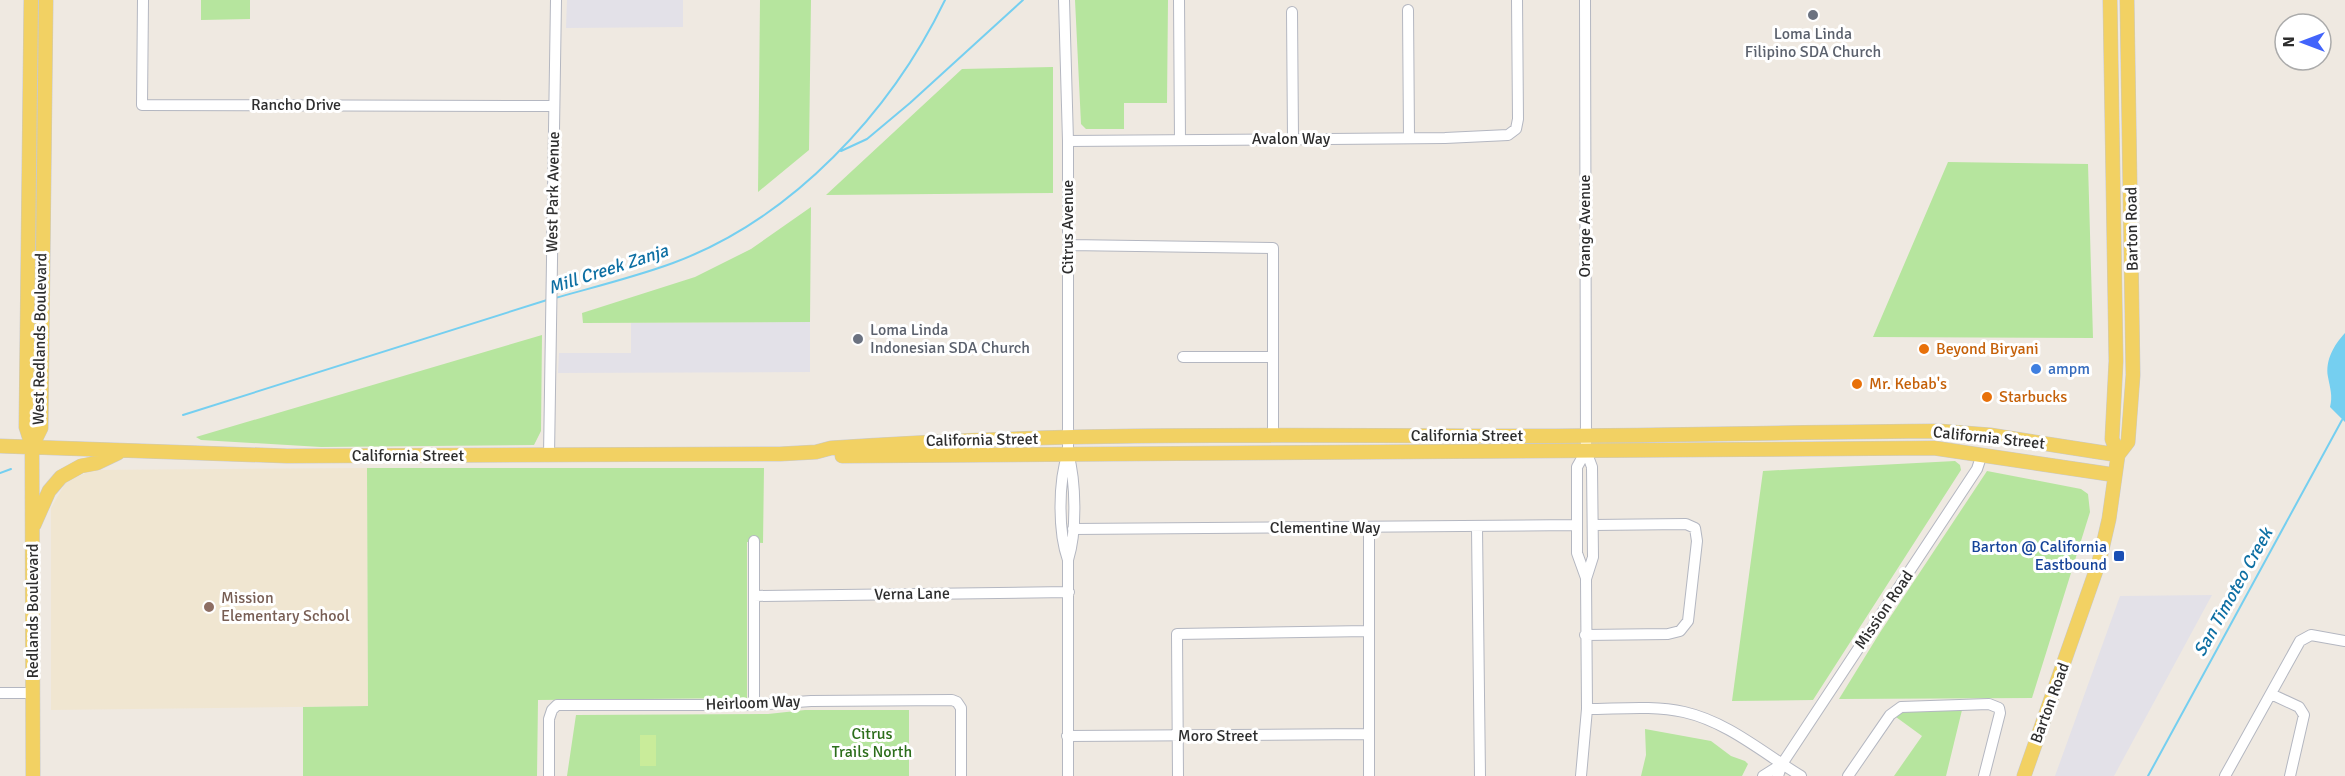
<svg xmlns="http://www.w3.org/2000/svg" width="2345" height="776" viewBox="0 0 2345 776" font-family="Signika,sans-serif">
<rect width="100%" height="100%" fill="#efe9e1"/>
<!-- industrial -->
<path fill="#e3e1e8" d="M567 0H683V27L566 28Z
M810 322V372L558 373 559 353H631V323Z
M2212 595 2114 776H2055L2120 596Z"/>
<!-- education -->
<path fill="#f0e6d1" d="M367 468 368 706 51 710V508L66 482 92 470Z"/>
<!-- green -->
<path fill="#b6e59e" d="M201 0H250V19L201 20Z
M760 0H811L809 150 758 192Z
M1075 0H1168L1167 103H1124V129H1086L1081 124Z
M1053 67V193L826 195 962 69Z
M1948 162 2088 164 2093 338 1873 337Z
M811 207 810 322 583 323 582 313 695 277 751 249Z
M542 335 541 431 534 445 321 447 201 440 196 437Z
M1955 461 1960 465 1961 470 1813 700 1732 701 1763 471Z
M367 468H764L763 543 747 542V698L538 700 537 776H303V707L368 706Z
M1987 471 2081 489 2088 494 2090 512 2032 698 1839 699 1879 634Z
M805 710H909V776H567L576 715 768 714Z
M1962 710 1946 776H1894L1922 736 1896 717 1901 712Z
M1645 729 1711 741 1731 756 1745 761 1748 764 1742 776H1641L1646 755Z"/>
<!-- pitch -->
<path fill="#c9ec9a" d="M640 735H656V766H640Z"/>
<!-- water -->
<path fill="#75cff0" d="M2345 333V422L2330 407C2333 396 2330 388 2328 377 2325 360 2334 345 2345 333Z"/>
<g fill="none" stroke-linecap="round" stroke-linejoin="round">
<!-- stream -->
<path stroke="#75cff0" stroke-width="2" d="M841 151 867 139 910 103 1023 0
M555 298C594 287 635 277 673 263 792 219 891 112 945 0
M183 415 547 300
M0 473 11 469
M2148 776 2342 420"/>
<defs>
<path id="minor" d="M143 0 142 105 554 106
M1064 0 1068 141V453C1076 482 1077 531 1068 560V776
M1179 0 1180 140
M1408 10 1409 138
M1292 12 1293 139
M1068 141 1445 138 1508 135 1516 129 1518 119 1517 0
M1069 245 1273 248V435
M1183 357H1273
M1586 451 1577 467V553L1586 578
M1068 453C1058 482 1058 532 1068 560
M549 456 556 0
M1369 528V776
M1477 528 1480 776
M1073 529 1577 525
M754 541V705
M754 596 1069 592
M1585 635 1668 634 1680 631 1688 621 1697 541 1695 528 1686 524 1593 525
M0 693H33
M2271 694 2299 707 2304 715 2290 776
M1587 709C1618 709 1653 705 1684 712 1728 722 1763 753 1801 776
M1067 736 1368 734
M549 776V719L552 710 557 705H754L811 701 952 700 957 702 961 708V776
M1178 776 1177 634 1368 631
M1581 776 1587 709 1586 579 1593 557 1592 467 1586 451 1585 0
M1763 776 1782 764
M1778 776 1782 764 1977 469 1982 454
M1848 776 1890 715 1901 707 1989 704 1999 708 2000 713 1984 776
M2225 776 2300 641 2311 635 2345 641"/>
<path id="major" d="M31 0 26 427 32 446 33 776
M0 446 287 456 780 454 816 452 831 448C1055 432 1280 435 1505 436 1650 436 1794 432 1939 431L1990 435 2118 455
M32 446 41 428 46 0
M2118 455 2128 442 2133 375 2127 0
M842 456 1934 448 2115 475
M34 525 49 491 61 477 81 466 97 463 118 453
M2024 776 2099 562 2109 519 2118 455 2112 439 2116 361 2110 0"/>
</defs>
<!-- minor casing -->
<use href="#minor" stroke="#b4b7c1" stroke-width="12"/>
<!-- major casing -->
<use href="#major" stroke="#c9c9c9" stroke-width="15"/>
<!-- minor -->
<use href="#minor" stroke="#fff" stroke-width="10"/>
<!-- major -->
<use href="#major" stroke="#f2d163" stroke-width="14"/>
</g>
<!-- markers -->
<g fill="#6b7280" stroke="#fff" stroke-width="2">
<circle cx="1813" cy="15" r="6"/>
<circle cx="858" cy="339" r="6"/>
</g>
<g fill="#e8710a" stroke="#fff" stroke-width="2">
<circle cx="1924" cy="349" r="6"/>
<circle cx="1857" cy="384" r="6"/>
<circle cx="1987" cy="397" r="6"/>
</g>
<circle fill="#3f7fe0" stroke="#fff" stroke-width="2" cx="2036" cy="369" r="6"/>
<rect fill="#1a4fb4" stroke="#fff" stroke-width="2" x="2113" y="550" width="12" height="12" rx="3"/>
<circle fill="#8d6e63" stroke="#fff" stroke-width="2" cx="209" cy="607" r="6"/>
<g text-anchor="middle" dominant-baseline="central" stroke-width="6" stroke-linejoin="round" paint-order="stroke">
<!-- worship labels -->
<g font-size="16" fill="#5b616d" stroke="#fff">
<text x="1813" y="34">Loma Linda<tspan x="1813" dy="18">Filipino SDA Church</tspan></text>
<text x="870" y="330" text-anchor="start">Loma Linda<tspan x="870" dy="18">Indonesian SDA Church</tspan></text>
</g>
<!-- street labels -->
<g font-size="16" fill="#2e2e2e" stroke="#fff">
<text x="296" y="105">Rancho Drive</text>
<text x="1291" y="139">Avalon Way</text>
<text transform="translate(553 192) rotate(-89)">West Park Avenue</text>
<text transform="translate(1585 226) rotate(-90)">Orange Avenue</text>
<text transform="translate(1068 227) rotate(-90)">Citrus Avenue</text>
<text transform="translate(2132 229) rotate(-91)">Barton Road</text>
<text transform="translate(40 339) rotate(-89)">West Redlands Boulevard</text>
<text x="1467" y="436">California Street</text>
<text transform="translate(1989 438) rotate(6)">California Street</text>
<text transform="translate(982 440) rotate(-1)">California Street</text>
<text x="408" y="456">California Street</text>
<text x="1325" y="528">Clementine Way</text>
<text transform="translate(912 594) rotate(-1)">Verna Lane</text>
<text transform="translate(1884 610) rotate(-56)">Mission Road</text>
<text transform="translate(33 611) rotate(-90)">Redlands Boulevard</text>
<text transform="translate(753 703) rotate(-2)">Heirloom Way</text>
<text transform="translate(2050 703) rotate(-70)">Barton Road</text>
<text x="1218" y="736">Moro Street</text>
</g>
<!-- food labels -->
<g font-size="16" fill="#c56008" stroke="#fff" text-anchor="start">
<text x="1936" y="349">Beyond Biryani</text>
<text x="1869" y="384">Mr. Kebab's</text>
<text x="1999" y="397">Starbucks</text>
</g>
<!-- shop labels -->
<g font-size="16" fill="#366cbe" stroke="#fff" text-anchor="start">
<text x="2048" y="369">ampm</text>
</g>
<!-- transit labels -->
<g font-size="16" fill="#164399" stroke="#fff" text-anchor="end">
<text x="2107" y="547">Barton @ California<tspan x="2107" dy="18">Eastbound</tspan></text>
</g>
<!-- education labels -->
<g font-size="16" fill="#785e54" stroke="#fff" text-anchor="start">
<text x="221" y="598">Mission<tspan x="221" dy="18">Elementary School</tspan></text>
</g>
<!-- park labels -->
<g font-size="16" fill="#2c6e1b" stroke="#fff">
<text x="872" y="734">Citrus<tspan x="872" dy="18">Trails North</tspan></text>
</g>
<!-- water labels -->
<g font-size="18" font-style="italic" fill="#0d6fa3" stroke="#fff">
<text transform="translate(608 269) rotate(-18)">Mill Creek Zanja</text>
<text transform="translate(2233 592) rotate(-61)">San Timoteo Creek</text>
</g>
</g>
<!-- north arrow -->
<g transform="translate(2303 42) rotate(270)"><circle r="28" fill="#ffffff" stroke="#ababab" stroke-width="1.5"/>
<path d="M0-4.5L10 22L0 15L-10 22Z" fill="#4264fb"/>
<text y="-9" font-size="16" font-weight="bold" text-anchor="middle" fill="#2e2e2e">N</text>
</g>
</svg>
